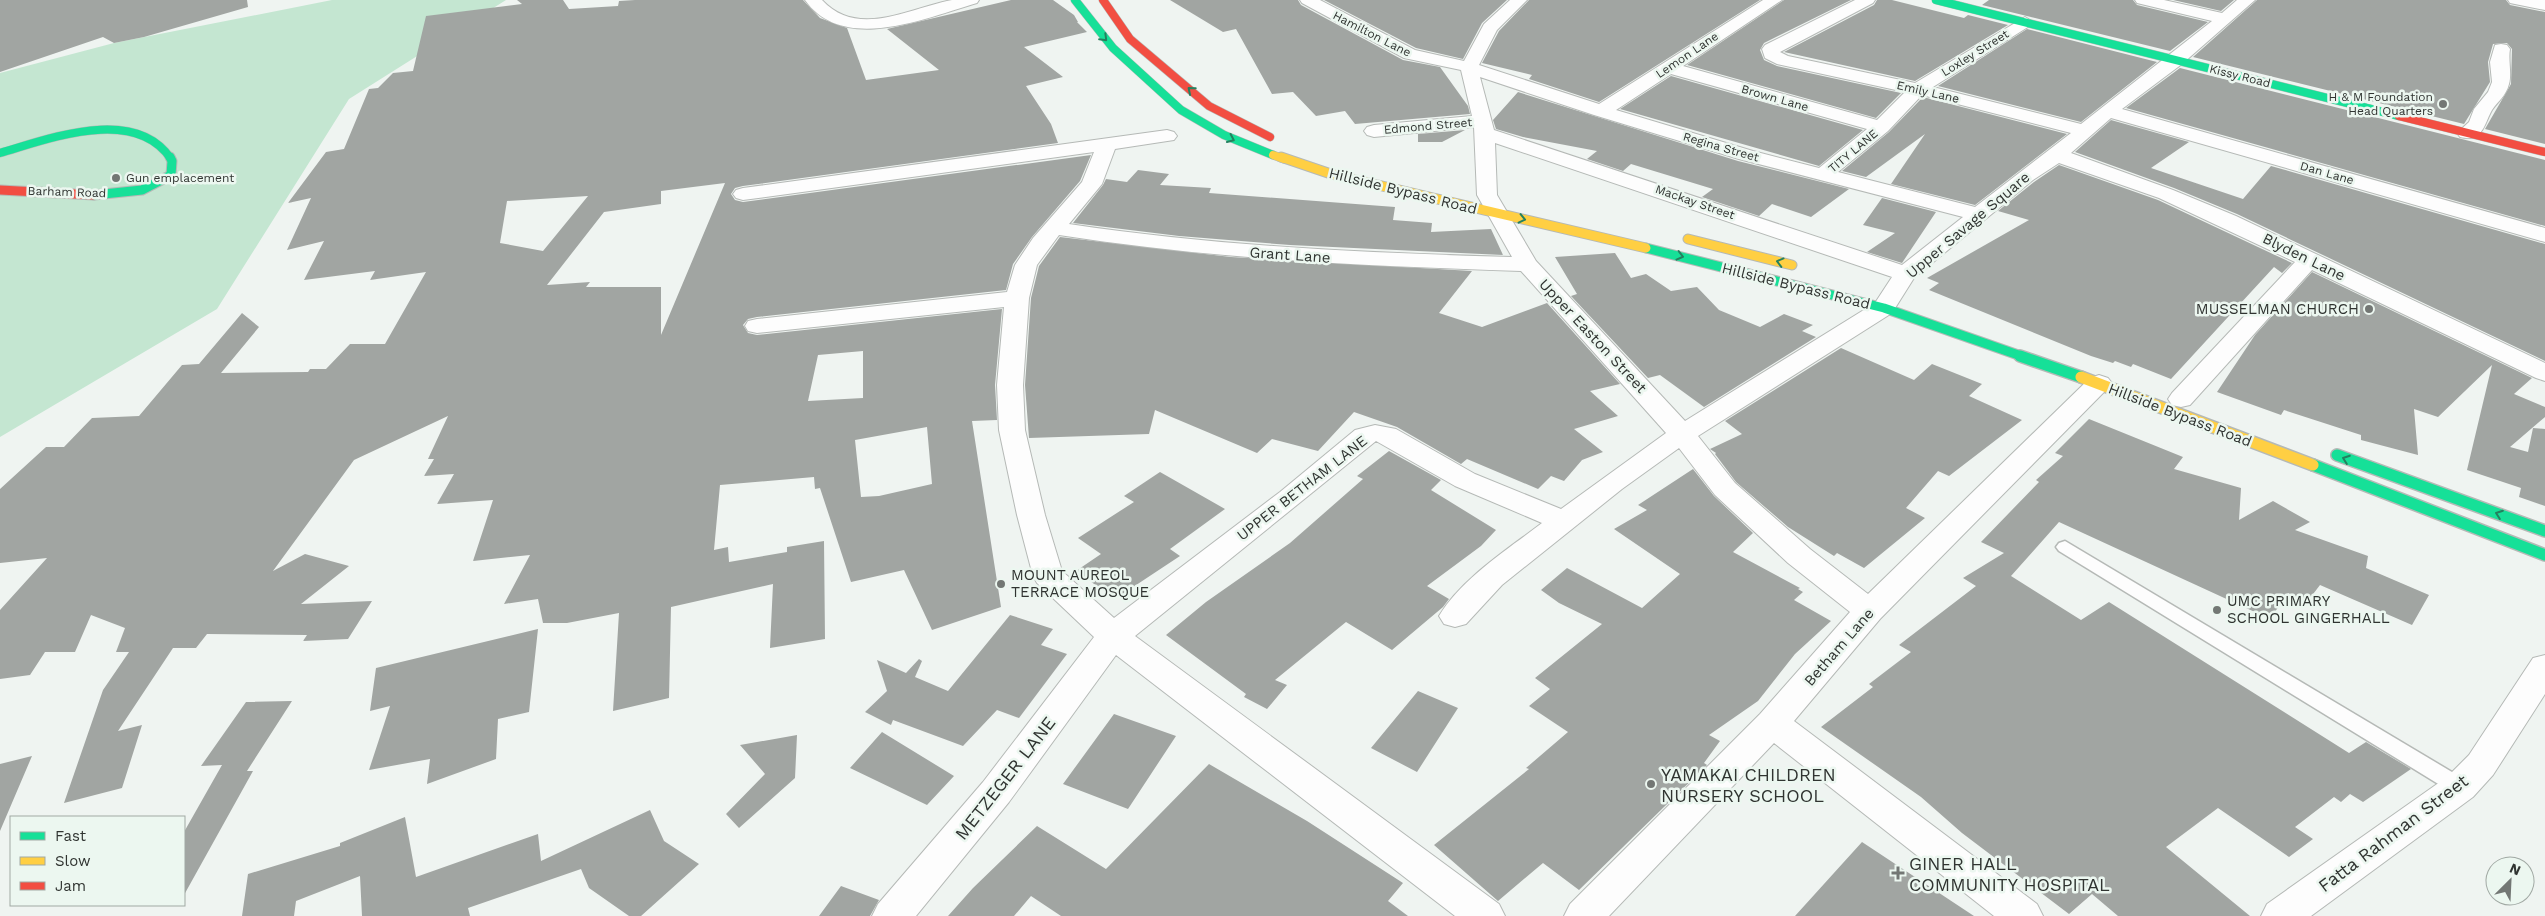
<svg xmlns="http://www.w3.org/2000/svg" width="2545" height="916" viewBox="0 0 2545 916" font-family="'Work Sans',sans-serif">
<rect width="100%" height="100%" fill="#eff4f1"/>
<!-- green -->
<path fill="#c4e6d1" d="M332 0H506L349 99 217 309 0 437V73L114 43Z"/>
<!-- building -->
<path fill="#a1a5a2" fill-rule="evenodd" d="M0 0H247L248 7 144 37 114 43 103 37 0 72Z
M517 0H563L569 9 618 6 619 1 635 0H803L820 18 847 28 866 80 939 70 887 29 1011 0H1053L1074 15 1078 22H1077L1087 32 1024 47 1063 77 1026 86 1051 124 1058 143 743 186 735 188 731 194 735 200 743 202 1091 155 1080 181 1032 237 1013 264 1006 290 757 317 748 319 743 325 748 333 757 335 1002 309 995 385 997 420 972 421 1001 607 932 630 904 570 851 582 820 488 815 489 814 477 720 485 714 550 728 547 729 562 787 552V547L824 541 825 639 770 648 773 584 671 607 669 698 613 711 619 613 567 623H543L538 599 504 604 530 555 473 561 493 500 437 504 454 474 424 476 434 459H428L448 416 354 460 273 571 305 554 349 566 301 604 372 601 348 639 303 641 307 635 207 634 196 648H173L118 731 142 725 122 788 64 803 103 690 129 652H116L125 628 91 615 75 652H45L30 675 0 679V610L47 558 0 563V489L46 447H64L92 418 139 416 182 365 199 364 242 313 259 327 221 373 308 372 310 369H326L350 344H385L426 272 370 280 375 271 304 280 324 241 287 250 311 198 288 203 326 152 344 149 369 89 378 88 393 73 413 71 426 16 522 4ZM725 183 661 335V287H586L590 282 547 285 604 212 661 204V191ZM588 196 543 251 500 243 507 201ZM863 351V398L808 401 818 355ZM927 427 932 484 879 496 861 497 855 440Z
M1170 0H1298L1301 5 1403 60 1440 67 1468 106 1470 114 1355 124 1345 111 1316 116 1293 92 1272 94 1236 29 1223 32Z
M1324 0H1507L1482 23 1463 59 1416 48Z
M1529 0H1760L1599 102 1529 79 1532 75 1482 63 1499 31Z
M1784 0H1851L1764 43 1760 50 1764 60 1777 66 1901 93 1876 118 1687 65Z
M1877 0H1892L1964 18 1968 15 2008 25 1915 81 1784 52 1874 5Z
M1989 0H2133L2137 5 2208 22 2170 51 1982 5Z
M2173 0H2234L2221 11Z
M2257 0H2506L2510 5 2545 12V144L2485 129 2511 84 2512 49 2507 43 2493 44 2488 62 2490 82 2464 124 2193 57Z
M2027 29 2157 62 2081 122 1938 86Z
M2180 68 2545 160V226L2126 108Z
M1671 76 1863 130 1819 166 1620 109Z
M1518 92 1738 161 1849 189 1811 217 1772 204 1759 216 1702 197 1713 189 1631 164 1623 171 1587 159 1597 151 1523 137 1496 129 1493 120Z
M1923 97 2067 134 1975 205 1891 184 1925 134 1866 177 1842 171 1889 132Z
M2111 120 2189 142 2151 168 2243 199 2271 166 2545 244V361L2237 214 2174 188 2075 152Z
M1465 130 1442 142H1418V134Z
M2059 165 2158 200 2292 263 2282 273 2274 267 2171 379 2133 364 2131 367 2115 361 2113 363 2091 356 1929 290 1939 283 1927 278 2029 220 1998 211 2034 182Z
M1138 170 1169 174 1160 185 1211 188 1209 193 1395 207 1393 220 1432 223 1431 232 1491 229 1503 255 1290 245 1179 236 1073 223 1103 185 1106 179 1127 182Z
M1882 198 1936 212 1902 263 1867 252 1895 233 1863 225Z
M1060 237 1231 257 1472 271 1439 313 1482 327 1547 303 1620 384 1590 391 1618 416 1574 429 1603 452 1582 460 1564 481 1551 476 1538 489 1467 459 1461 464 1397 427 1354 412 1318 451 1272 439 1257 453 1155 410 1149 434 1029 438 1025 385 1031 298 1039 266Z
M1615 253 1631 278 1646 274 1671 291 1697 287 1719 310 1760 327 1784 314 1813 325 1802 331 1816 337 1704 407 1660 375 1648 378 1571 296 1577 294 1555 257Z
M2312 272 2532 378 2514 394 2545 407V417L2510 447 2528 452 2533 428 2545 429V506L2519 497 2521 488 2467 470 2492 365 2438 417 2414 409 2418 455 2361 440V435L2284 410 2281 415 2217 392 2255 335Z
M1841 348 1914 380 1932 364 1982 384 1969 396 2022 420 1949 476 1938 471 1906 508 1925 518 1864 568 1837 553 1834 556 1788 527 1736 482 1715 454 1716 453 1710 449 1742 434 1725 421Z
M2089 419 2183 457 2174 469 2241 488 2239 520 2273 501 2310 522 2295 530 2368 556 2366 568 2429 595 2412 625 2320 585 2307 602 2288 593 2270 619 2059 522 2011 576 2081 620 2109 602 2349 753 2366 742 2411 769 2363 802 2350 794 2341 802 2334 797 2295 827 2313 839 2289 857 2218 808 2166 847 2250 916H2118L2092 894 2069 914 1962 833 1921 797 1821 727 1873 687 1869 684 1911 652 1899 645 1976 586 1963 578 2004 553 1981 542 2039 482 2036 480 2063 456 2055 453Z
M1389 451 1441 480 1431 490 1496 530 1481 546 1427 586 1449 599 1443 607 1392 650 1346 622 1275 680 1287 685 1267 709 1244 697 1246 694 1166 635 1206 602 1290 543 1363 479 1357 476Z
M1693 469 1714 496 1753 533 1733 552 1800 588 1798 589 1803 592 1794 600 1831 621 1795 654 1758 701 1709 735 1720 741 1704 763 1707 765 1579 890 1543 863 1498 901 1434 845 1529 769 1526 768 1568 732 1529 706 1550 689 1535 678 1602 624 1559 603 1541 590 1567 568 1642 608 1680 574 1614 529 1647 510 1638 505Z
M1160 472 1225 509 1170 549 1180 556 1115 599 1076 571 1101 554 1078 538 1134 502 1124 496Z
M1010 615 1053 629 1041 645 1067 654 1019 718 997 710 963 746 893 720 891 725 865 712 887 691 877 660 906 673 919 659 922 661 915 677 948 691Z
M538 629 529 712 498 719 496 759 427 784 430 759 369 770 390 706 370 711 376 668Z
M1418 691 1458 708 1417 772 1371 748Z
M292 701 247 771H253L184 895V832L222 765 201 766 246 702Z
M1114 714 1176 736 1128 809 1063 784Z
M882 732 954 776 927 805 850 768Z
M797 735 795 778 739 828 726 814 765 774 740 745Z
M32 756 0 831V764Z
M1209 764 1307 821 1403 883 1388 901 1408 916H1061L1031 896 1014 916H948L973 888 1037 826 1106 869Z
M650 810 664 841 699 864 641 916H629L589 888 581 869 468 908 470 916H362L360 876 296 901 294 916H242L248 874 340 846V843L405 817 416 877 538 834 541 861Z
M1862 842 1974 916H1795Z
M841 886 879 900 870 916H819Z"/>
<g fill="none" stroke-linecap="round" stroke-linejoin="round">
<defs>
<path id="lane" d="M2065 541 2467 781 2471 787 2467 793 2460 796 2453 793 2059 551 2056 547 2059 543Z"/>
<path id="street" d="M805 0H822C858 39 909 8 952 0 960 0 970 0 979 0L977 3C926 18 843 54 805 0Z
M1300 0H1320L1415 50 1464 61 1484 24 1510 0H1527L1497 30 1479 65 1599 104 1763 0H1782L1683 66 1877 120 1905 92 1777 64 1765 58 1762 49 1765 45 1855 0H1875L1873 3 1780 52 1788 56 1915 83 2025 17 2033 22 2031 25 1933 87 2081 124 2212 21 2137 3 2135 0H2164L2222 13 2237 0H2255L2182 64 2122 109 2545 228V242L2111 118 2071 153 2173 190 2236 216 2545 363V381L2536 378 2312 270 2190 405 2181 407 2172 405 2168 399 2172 393 2295 262 2159 198 2059 163 2033 180 1914 278 1892 313 1698 436 1735 483 1810 549 1868 594 2090 378 2099 375 2108 378 2112 383 2108 388 1880 619 1794 721 2037 904 2043 916H1994L1774 743 1609 916H1564L1570 904 1760 714 1850 612 1788 563 1715 495 1679 448 1622 489 1502 585 1466 624 1455 627 1444 624 1439 616C1461 579 1508 549 1542 523L1455 486 1376 441 1135 636 1499 904 1505 916H1455L1116 655 1009 802 916 916H872L878 904 983 782 1094 637 1037 583 1033 576 1017 515 999 430 997 385 1004 307 757 333 748 331 745 326 748 321 757 319 1007 292 1015 265 1033 238 1082 182 1094 152 743 200 736 198 733 194 736 190 743 188 1167 130 1174 132 1177 136 1174 140 1115 149 1102 184 1069 224C1216 246 1363 253 1512 257L1477 195 1474 127 1374 137 1367 135 1364 131 1367 127 1374 125 1472 116 1461 70 1404 58 1302 3ZM1671 74 1867 129 1819 168 1753 151 1616 110ZM1480 77 1594 115 1739 159 1963 217 1902 265 1494 130ZM1922 95 2071 133 1975 207 1838 172 1888 131ZM1495 143 1892 277 1875 303 1685 421 1536 261 1497 195ZM1059 235C1212 259 1366 266 1521 271L1666 433 1561 509 1475 474 1396 429 1375 425 1355 430 1280 492 1114 618 1062 571 1045 515 1025 430 1023 385 1029 298 1037 265Z
M2508 0H2545V10L2510 3Z
M2501 44 2507 45 2510 49C2508 60 2512 74 2509 84 2506 96 2498 101 2492 110 2484 124 2483 143 2460 137L2457 133 2469 122 2474 109 2488 92 2492 82 2490 62 2495 45Z
M2545 655V694L2493 775 2473 797 2311 916H2261L2267 904 2447 777 2469 755 2533 658Z"/>
<path id="fast-far2" d="M1075 0 1113 48 1181 110 1224 135 1273 155
M1936 0 2399 116
M0 153C49 139 135 105 171 159"/>
<path id="fast-far1" d="M94 195 142 190 171 175 172 161 170 157
M1646 248 1884 308 2024 357"/>
<path id="fast" d="M2020 356 2081 377
M2337 455 2545 531
M2313 465 2545 555"/>
<path id="slow-far2" d="M1273 155 1284 159"/>
<path id="slow-far1" d="M1281 157 1331 174 1646 248
M1688 239 1792 265"/>
<path id="slow" d="M2081 377 2313 465"/>
<path id="jam-far1" d="M1103 0 1130 39 1209 106 1270 137
M2399 116 2545 152"/>
<path id="jam" d="M0 190 94 195"/>
</defs>
<!-- lane casing -->
<use href="#lane" stroke="#b5b9b6" stroke-width="3"/>
<!-- street casing -->
<use href="#street" stroke="#b5b9b6" stroke-width="2"/>
<!-- fast-far2 casing -->
<use href="#fast-far2" stroke="#b5b9b6" stroke-width="9"/>
<!-- fast-far1 casing -->
<use href="#fast-far1" stroke="#b5b9b6" stroke-width="11"/>
<!-- fast casing -->
<use href="#fast" stroke="#b5b9b6" stroke-width="14"/>
<!-- slow-far2 casing -->
<use href="#slow-far2" stroke="#b5b9b6" stroke-width="9"/>
<!-- slow-far1 casing -->
<use href="#slow-far1" stroke="#b5b9b6" stroke-width="11"/>
<!-- slow casing -->
<use href="#slow" stroke="#b5b9b6" stroke-width="14"/>
<!-- jam-far1 casing -->
<use href="#jam-far1" stroke="#b5b9b6" stroke-width="9"/>
<!-- jam casing -->
<use href="#jam" stroke="#b5b9b6" stroke-width="11"/>
<!-- lane -->
<use href="#lane" fill="#fdfdfd" fill-rule="evenodd"/>
<!-- street -->
<use href="#street" fill="#fdfdfd" fill-rule="evenodd"/>
<!-- fast-far2 -->
<use href="#fast-far2" stroke="#16e098" stroke-width="8"/>
<!-- fast-far1 -->
<use href="#fast-far1" stroke="#16e098" stroke-width="9"/>
<!-- fast -->
<use href="#fast" stroke="#16e098" stroke-width="11"/>
<!-- slow-far2 -->
<use href="#slow-far2" stroke="#ffcf43" stroke-width="8"/>
<!-- slow-far1 -->
<use href="#slow-far1" stroke="#ffcf43" stroke-width="9"/>
<!-- slow -->
<use href="#slow" stroke="#ffcf43" stroke-width="11"/>
<!-- jam-far1 -->
<use href="#jam-far1" stroke="#f24e42" stroke-width="8"/>
<!-- jam -->
<use href="#jam" stroke="#f24e42" stroke-width="9"/>
</g>
<!-- one-way arrows -->
<defs><path id="oneway-chevron" d="M-2-3.5L2.5 0L-2 3.5" fill="none" stroke-width="1.6" stroke-linecap="round" stroke-linejoin="round" transform="scale(1.25)"/></defs>
<g stroke="#24815f">
<use href="#oneway-chevron" transform="translate(1104 38) rotate(45)"/>
<use href="#oneway-chevron" transform="translate(1191 90) rotate(-140)"/>
<use href="#oneway-chevron" transform="translate(1231 139) rotate(25)"/>
<use href="#oneway-chevron" transform="translate(1522 219) rotate(13)"/>
<use href="#oneway-chevron" transform="translate(1680 256) rotate(14)"/>
<use href="#oneway-chevron" transform="translate(1780 262) rotate(-165)"/>
<use href="#oneway-chevron" transform="translate(2346 459) rotate(-160)"/>
<use href="#oneway-chevron" transform="translate(2499 514) rotate(-160)"/>
</g>
<!-- markers -->
<g fill="#737774" stroke="#ecf7f0" stroke-width="2">
<circle cx="2443" cy="104" r="5"/>
<circle cx="116" cy="178" r="5"/>
<circle cx="2369" cy="309" r="5"/>
<circle cx="1001" cy="584" r="5"/>
<circle cx="2217" cy="610" r="5"/>
<circle cx="1651" cy="784" r="5"/>
<path d="M1895.5 865.5h5v5h5v5h-5v5h-5v-5h-5v-5h5z"/>
</g>
<g text-anchor="middle" dominant-baseline="central" stroke-width="5" stroke-linejoin="round" paint-order="stroke">
<!-- far-street labels -->
<g font-size="12" fill="#303431" stroke="#ecf7f0">
<text transform="translate(1372 34) rotate(27)">Hamilton Lane</text>
<text transform="translate(1975 53) rotate(-32)">Loxley Street</text>
<text transform="translate(1687 55) rotate(-34)">Lemon Lane</text>
<text transform="translate(2240 76) rotate(14)">Kissy Road</text>
<text transform="translate(1928 92) rotate(13)">Emily Lane</text>
<text transform="translate(1775 98) rotate(16)">Brown Lane</text>
<text transform="translate(1428 126) rotate(-5)">Edmond Street</text>
<text transform="translate(1721 147) rotate(16)">Regina Street</text>
<text transform="translate(1853 151) rotate(-40)">TITY LANE</text>
<text transform="translate(2327 173) rotate(16)">Dan Lane</text>
<text transform="translate(67 192) rotate(2)">Barham Road</text>
<text transform="translate(1695 202) rotate(19)">Mackay Street</text>
</g>
<!-- far-poi labels -->
<g font-size="12" fill="#303431" stroke="#ecf7f0" text-anchor="end">
<text x="2433" y="97">H &amp; M Foundation<tspan x="2433" dy="14">Head Quarters</tspan></text>
<text x="126" y="178" text-anchor="start">Gun emplacement</text>
</g>
<!-- street labels -->
<g font-size="15" fill="#303431" stroke="#ecf7f0">
<text transform="translate(1403 191) rotate(14)">Hillside Bypass Road</text>
<text transform="translate(1968 225) rotate(-40)">Upper Savage Square</text>
<text transform="translate(1290 255) rotate(4)">Grant Lane</text>
<text transform="translate(2304 257) rotate(26)">Blyden Lane</text>
<text transform="translate(1796 286) rotate(14)">Hillside Bypass Road</text>
<text transform="translate(1593 336) rotate(47)">Upper Easton Street</text>
<text transform="translate(2180 415) rotate(21)">Hillside Bypass Road</text>
<text transform="translate(1302 488) rotate(-38)">UPPER BETHAM LANE</text>
<text transform="translate(1839 647) rotate(-49)">Betham Lane</text>
</g>
<!-- poi labels -->
<g font-size="15" fill="#303431" stroke="#ecf7f0" text-anchor="start">
<text x="2359" y="309" text-anchor="end">MUSSELMAN CHURCH</text>
<text x="1011" y="575">MOUNT AUREOL<tspan x="1011" dy="17">TERRACE MOSQUE</tspan></text>
<text x="2227" y="601">UMC PRIMARY<tspan x="2227" dy="17">SCHOOL GINGERHALL</tspan></text>
</g>
<!-- near-poi labels -->
<g font-size="18" fill="#303431" stroke="#ecf7f0" text-anchor="start">
<text x="1661" y="774">YAMAKAI CHILDREN<tspan x="1661" dy="21">NURSERY SCHOOL</tspan></text>
<text x="1909" y="863">GINER HALL<tspan x="1909" dy="21">COMMUNITY HOSPITAL</tspan></text>
</g>
<!-- near-street labels -->
<g font-size="18" fill="#303431" stroke="#ecf7f0">
<text transform="translate(1005 778) rotate(-52)">METZEGER LANE</text>
<text transform="translate(2393 833) rotate(-37)">Fatta Rahman Street</text>
</g>
</g>
<!-- legend -->
<rect x="10" y="816" width="175" height="90" fill="#ecf7f0" stroke="#a1a9a4"/>
<rect x="20" y="832" width="25" height="8" fill="#16e098" stroke="#a1a9a4"/>
<text x="55" y="841" font-size="15" fill="#303431">Fast</text>
<rect x="20" y="857" width="25" height="8" fill="#ffcf43" stroke="#a1a9a4"/>
<text x="55" y="866" font-size="15" fill="#303431">Slow</text>
<rect x="20" y="882" width="25" height="8" fill="#f24e42" stroke="#a1a9a4"/>
<text x="55" y="891" font-size="15" fill="#303431">Jam</text>
<!-- north arrow -->
<g transform="translate(2510 881) rotate(24)"><circle r="24" fill="#ecf7f0" stroke="#a1a9a4"/>
<path d="M0-4L9 19L0 12L-9 19Z" fill="#737774"/>
<text y="-8" font-size="14" font-weight="bold" text-anchor="middle" fill="#303431">N</text>
</g>
</svg>
